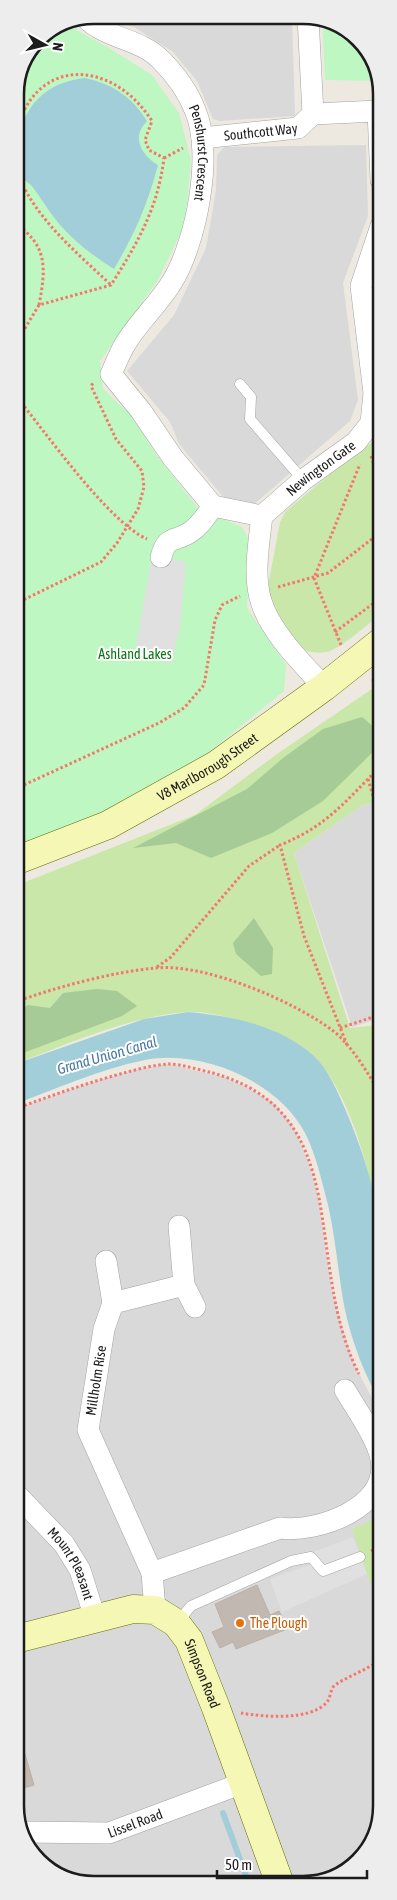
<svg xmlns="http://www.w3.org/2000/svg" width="397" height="1900" viewBox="0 0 397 1900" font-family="'Asap Condensed',sans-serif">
<rect width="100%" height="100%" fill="#ede9e1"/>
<!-- residential -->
<path fill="#dad9d9" d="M97 15 292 17 295 116 220 121 213 119 197 81 173 52 134 27 97 18Z
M366 145 368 216 343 283 358 400 350 421 252 506 225 499 179 444 170 422 127 371 174 315 206 248 216 190 217 155 224 147Z
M377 269H381V350L374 282Z
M382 800V1018L352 1027 294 853 361 806Z
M168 1064 224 1077 244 1086 273 1102 293 1126 308 1161 318 1196 332 1292 343 1329 354 1364 382 1417V1811L359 1862 313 1884 78 1883 35 1858 16 1816 15 1109 93 1082 134 1070Z"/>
<!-- grass -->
<path fill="#c8e7a8" d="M375 441 381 444 382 611C372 622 343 646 330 651 322 654 306 653 300 647 285 634 276 614 266 597L280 522 286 511 359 450Z
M382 682V800L361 806 294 853 350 1028 378 1025 382 1040V1246C374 1188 356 1103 316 1058 304 1046 255 1024 238 1020 222 1016 203 1011 186 1012 127 1017 70 1043 15 1064V886L195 815 277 754Z
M382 1516V1588L373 1591 352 1529Z"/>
<!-- forest -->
<path fill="#a7cb97" d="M362 717 382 734V743L323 801 272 833 211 858 176 843 133 848 247 789 283 758 323 729Z
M254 918 273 948 272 974 261 976 236 954 233 943Z
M97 989 117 991 137 1006 122 1016 15 1056V1013L28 1005 50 1008 63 993Z"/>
<!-- park -->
<path fill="#bef7c2" d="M322 18 362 42 380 81 325 80Z
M74 23 78 31 109 48 152 75 179 113 191 160 185 224 158 280 100 361 103 389 134 418 157 456 198 508 242 527 250 542 247 608 286 665 284 691 193 765 98 815 15 851V89L38 38Z"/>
<!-- parking -->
<path fill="#e0e0e0" d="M152 555 186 562 180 628 171 664 135 653Z
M353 1537 367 1574 282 1612 270 1579 312 1564 310 1553Z"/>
<!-- water -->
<path fill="#a2ceda" d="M85 78C113 84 132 97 147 121 131 137 141 155 158 165 147 206 135 233 114 269 92 255 72 240 56 220 47 209 40 196 31 185 29 183 25 181 23 178 18 170 18 156 18 148 20 107 46 82 85 78Z
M15 457C27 477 24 483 15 503Z
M188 1012C232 1016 279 1025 314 1056 329 1070 338 1093 346 1111 364 1154 379 1200 382 1246 385 1299 382 1352 382 1405 365 1377 352 1342 345 1310 338 1275 336 1239 328 1205 322 1182 316 1154 305 1133 278 1081 201 1049 145 1060 100 1069 58 1088 15 1104V1064L144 1019Z"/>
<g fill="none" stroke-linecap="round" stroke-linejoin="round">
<!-- stream -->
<path stroke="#a2ceda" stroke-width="6" d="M223 1813 249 1884"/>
</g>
<!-- building -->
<path fill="#c1b8b1" stroke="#beafa4" d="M257 1585 270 1615 279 1611 287 1629 236 1649 233 1642 220 1648 212 1632 224 1627 215 1604Z
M20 1737 34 1785 16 1790V1738Z"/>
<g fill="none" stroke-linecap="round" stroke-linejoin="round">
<defs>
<path id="lane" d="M240 384 251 397 250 419 303 480
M177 1623 191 1606 291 1561 311 1557 323 1571 360 1557"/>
<g id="street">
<path d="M308 17 313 114 378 111 381 180"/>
<path id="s1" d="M86 18C106 39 140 38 161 60 175 74 188 92 195 110 214 154 196 243 172 282 158 305 137 323 124 346 119 355 115 365 111 374L141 411 173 458 213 506 262 516"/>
<path id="s2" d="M202 138 298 128 313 114"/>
<path d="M161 557C167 535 174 542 189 533 200 526 206 516 213 506"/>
<path id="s3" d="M324 687C302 663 270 632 261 601 253 576 259 541 262 516L303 480 356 442 371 423 374 393 361 286 381 226"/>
<path d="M179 1226 184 1285 195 1307"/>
<path d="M106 1261 113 1303"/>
<path id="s4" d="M16 1494 64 1544 80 1570 95 1618"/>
<path d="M152 1573 280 1528C317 1533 390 1508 381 1459 377 1438 356 1409 345 1390"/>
<path id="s5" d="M155 1610 152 1573 88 1430 104 1329 113 1303 184 1285"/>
<path id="s6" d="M23 1832 109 1833 243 1783"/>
</g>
<g id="secondary">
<path id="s7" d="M15 861 108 825 216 765 324 687 382 641"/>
<path id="s8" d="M16 1639 133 1609 155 1610 176 1623 189 1640 216 1708 280 1884"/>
</g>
</defs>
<!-- lane casing -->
<use href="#lane" stroke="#a3a3a3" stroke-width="11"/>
<!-- street casing -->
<use href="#street" stroke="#a3a3a3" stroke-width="22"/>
<!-- secondary casing -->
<use href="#secondary" stroke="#646e08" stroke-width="29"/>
<!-- path -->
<path stroke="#f5766a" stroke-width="3" stroke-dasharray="2.5 2.5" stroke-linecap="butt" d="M15 138C31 56 111 57 152 121L145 140 149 150 164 158C158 208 137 244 111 285L39 305 15 345
M164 158 183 148
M15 167C32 216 74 250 111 285
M15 223C48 246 46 268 39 305
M15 395C45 431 108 522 147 539
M371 456 381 486
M278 587 328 573 381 532
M15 604 101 562 117 543 138 509 144 487 142 471 116 439 91 386 94 382
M335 632 382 597
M341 645 314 578 360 464
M373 679 374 687 382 694
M368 779 382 826
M15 789 159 723 184 708 204 685 215 620 222 605 240 596
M157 967 171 957 249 866 280 845
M15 1002C57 987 112 972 156 968 205 963 293 1001 332 1030 352 1045 369 1075 382 1097
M340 1028 382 1014
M347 1045 304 936 280 845C328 826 346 800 382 765
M15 1109C50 1096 84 1084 120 1074 135 1070 152 1065 168 1064 182 1064 199 1070 213 1073 279 1092 306 1132 319 1198 330 1257 331 1319 359 1374
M371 1551 382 1546
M241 1713C263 1717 311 1721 327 1702 331 1697 330 1689 335 1685 350 1675 368 1670 382 1658"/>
<!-- lane -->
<use href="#lane" stroke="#fff" stroke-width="10"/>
<!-- street -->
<use href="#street" stroke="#fff" stroke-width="21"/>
<!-- secondary -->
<use href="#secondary" stroke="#f5f7b5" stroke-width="28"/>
</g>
<!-- markers -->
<circle fill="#e8710a" stroke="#fff" stroke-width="2" cx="240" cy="1623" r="5"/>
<g text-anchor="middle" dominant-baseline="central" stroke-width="4" stroke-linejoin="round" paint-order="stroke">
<!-- street labels -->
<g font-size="14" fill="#1c1c1c" stroke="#fff">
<text stroke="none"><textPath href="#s2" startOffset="59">Southcott Way</textPath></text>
<text stroke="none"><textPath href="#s1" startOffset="191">Penshurst Crescent</textPath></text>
<text stroke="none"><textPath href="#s3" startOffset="269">Newington Gate</textPath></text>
<text stroke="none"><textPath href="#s7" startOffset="215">V8 Marlborough Street</textPath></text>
<text stroke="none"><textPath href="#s5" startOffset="244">Millholm Rise</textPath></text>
<text stroke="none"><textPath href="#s4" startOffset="90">Mount Pleasant</textPath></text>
<text stroke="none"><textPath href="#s8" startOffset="225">Simpson Road</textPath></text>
<text stroke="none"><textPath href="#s6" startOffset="114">Lissel Road</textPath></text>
</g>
<!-- park labels -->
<g font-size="14" fill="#0e7515" stroke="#fff">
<text x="135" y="654">Ashland Lakes</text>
</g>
<!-- food labels -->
<g font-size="14" fill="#c56008" stroke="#fff" text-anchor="start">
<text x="250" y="1623">The Plough</text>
</g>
<!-- water labels -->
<g font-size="15" font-style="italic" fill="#4976a0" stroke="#fff">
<text transform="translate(107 1055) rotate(-16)">Grand Union Canal</text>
</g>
</g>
<!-- crop -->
<path d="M0 0H397V1900H0ZM94 24H303A70 70 0 0 1 373 94V1806A70 70 0 0 1 303 1876H94A70 70 0 0 1 24 1806V94A70 70 0 0 1 94 24Z" fill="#ededed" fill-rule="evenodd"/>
<path fill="none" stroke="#1c1c1c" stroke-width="2.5" d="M94 24H303A70 70 0 0 1 373 94V1806A70 70 0 0 1 303 1876H94A70 70 0 0 1 24 1806V94A70 70 0 0 1 94 24Z"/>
<!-- north arrow -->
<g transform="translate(45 45) rotate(98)" stroke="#ffffff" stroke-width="4" paint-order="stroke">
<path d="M0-4L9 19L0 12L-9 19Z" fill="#1c1c1c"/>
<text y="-8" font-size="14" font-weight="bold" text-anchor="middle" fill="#1c1c1c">N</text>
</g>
<!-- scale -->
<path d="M217 1870v8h150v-8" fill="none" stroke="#1c1c1c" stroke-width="2.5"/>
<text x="225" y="1870" font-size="15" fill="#1c1c1c" stroke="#ffffff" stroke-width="4" paint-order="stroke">50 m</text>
</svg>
